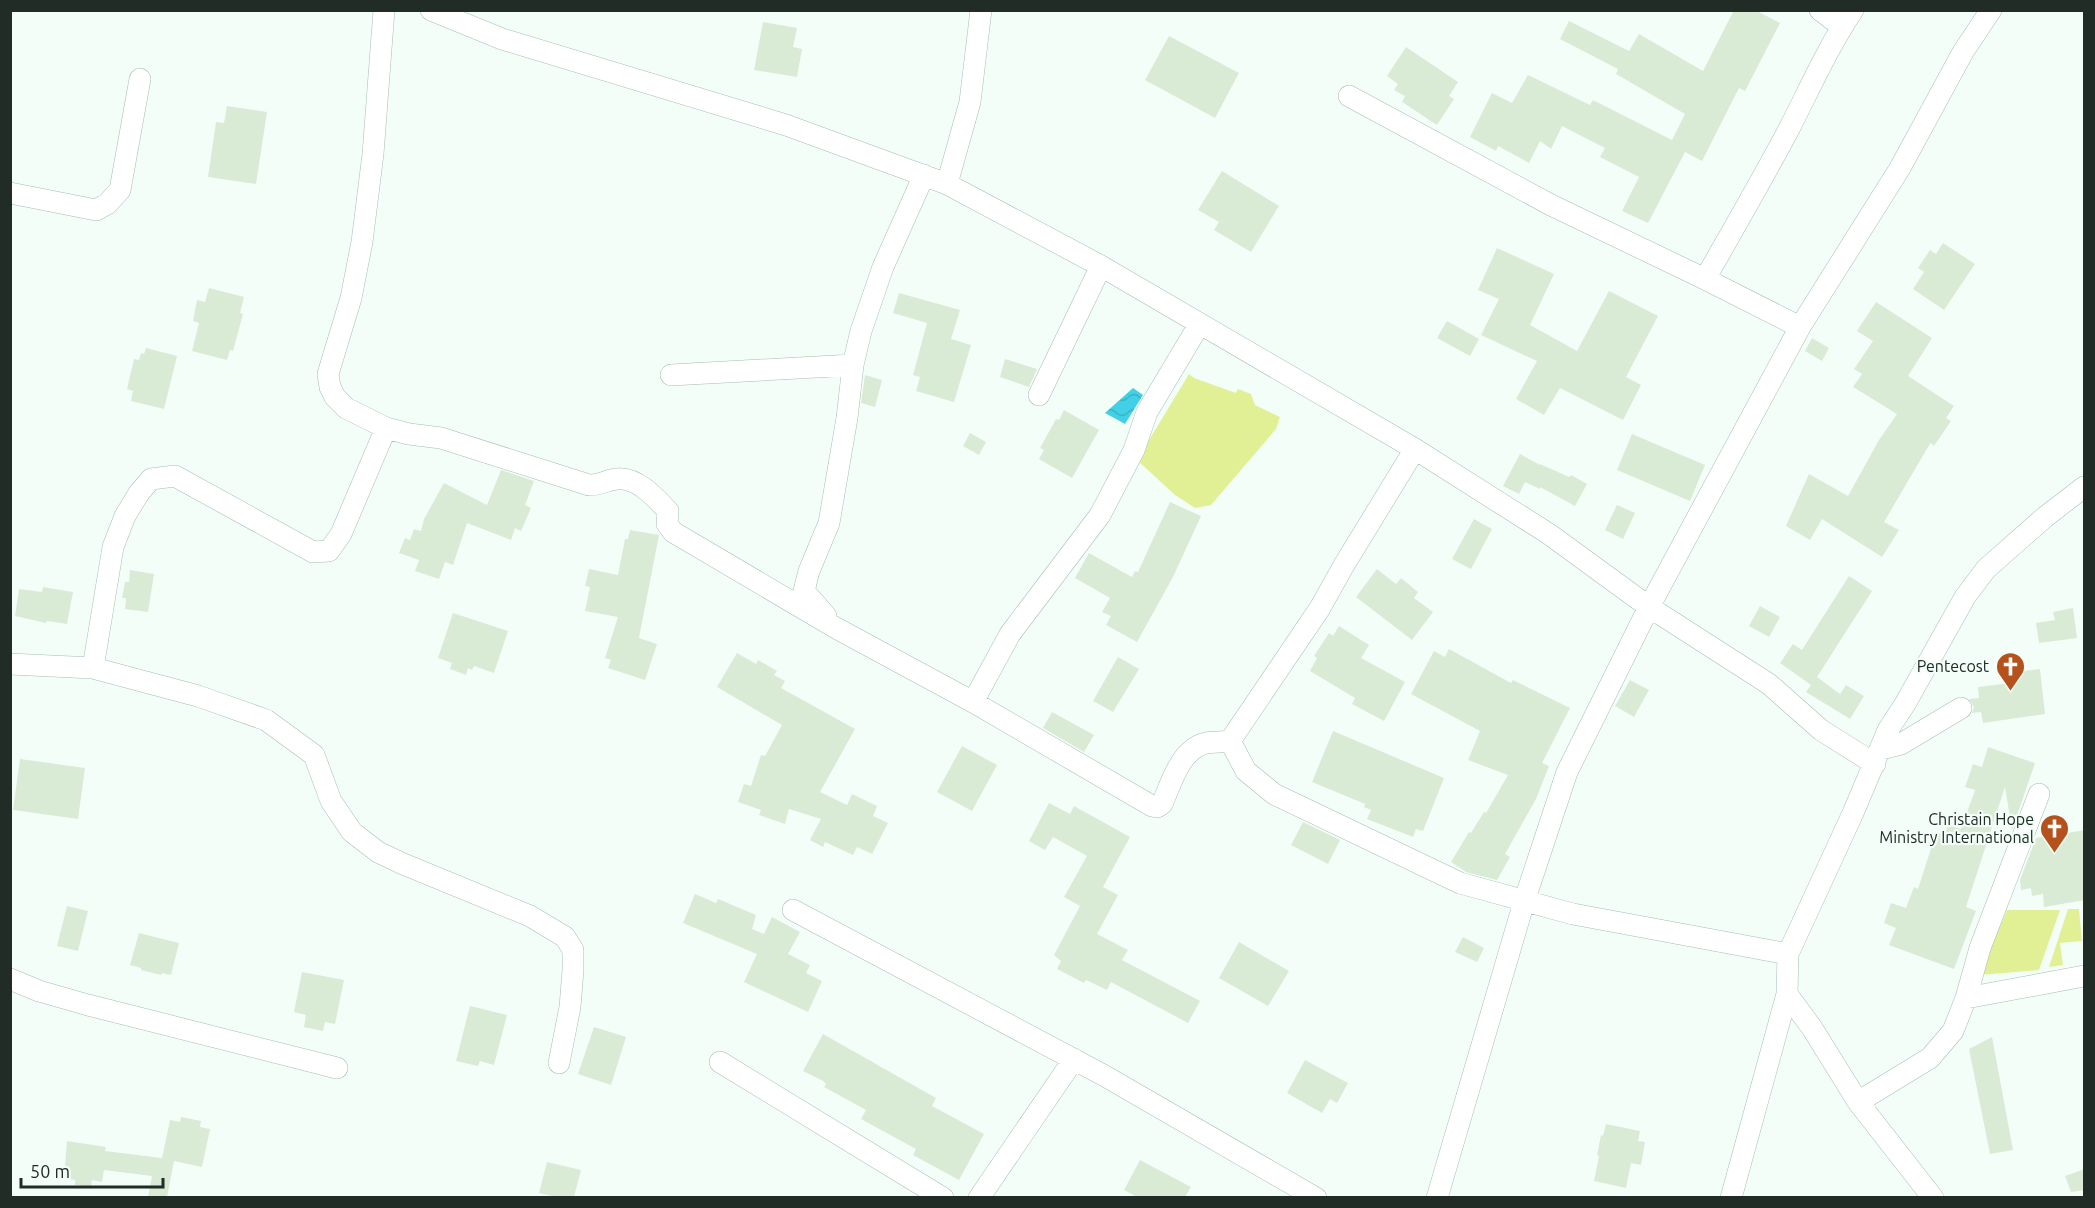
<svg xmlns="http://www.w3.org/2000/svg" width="2095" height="1208" viewBox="0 0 2095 1208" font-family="Ubuntu,sans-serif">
<defs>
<pattern id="water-waves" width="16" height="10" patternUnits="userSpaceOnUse" patternTransform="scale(1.5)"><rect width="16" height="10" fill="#42d0e6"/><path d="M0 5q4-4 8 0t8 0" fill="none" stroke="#3ab3c5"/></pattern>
</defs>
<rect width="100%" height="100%" fill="#f3fef8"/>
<!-- green -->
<path fill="#e2f095" d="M1189 374 1194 378 1236 393 1238 389 1251 394 1255 405 1280 417 1276 429 1211 505 1195 508 1175 495 1137 460Z
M2068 909H2079L2082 941 2060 943 2063 965 2049 967Z
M2007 910H2060L2039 970 1979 975Z"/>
<!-- water -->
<path fill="url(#water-waves)" d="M1133 388 1143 395 1125 424 1105 413Z"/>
<!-- building -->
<path fill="#d9ebd4" d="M1734 10H1755L1780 23 1745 91 1739 88 1702 161 1685 152 1648 223 1622 211 1639 177 1600 157 1605 148 1562 126 1551 149 1540 141 1529 163 1498 146 1496 151 1470 137 1492 93 1512 103 1528 75 1590 105 1593 100 1672 140 1685 114 1616 74 1618 69 1560 39 1569 21 1629 51 1639 34 1703 71Z
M763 22 797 28 793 47 802 49 797 77 754 70Z
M1169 36 1239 73 1215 118 1145 80Z
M1406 47 1458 82 1449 96 1454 99 1437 125 1402 102 1405 96 1394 90 1398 84 1387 76Z
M227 106 267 112 256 184 208 177 216 122 224 123Z
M1222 171 1279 206 1251 252 1214 230 1219 222 1198 210Z
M1943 243 1975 264 1944 310 1913 289 1924 272 1918 268 1930 250 1936 254Z
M1497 248 1554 274 1530 325 1577 351 1609 291 1658 316 1626 377 1641 385 1623 420 1560 388 1544 415 1516 399 1537 361 1481 335 1499 299 1478 290Z
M209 288 244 297 240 313 243 314 233 351 230 350 227 360 192 351 199 323 193 321 197 300 205 302Z
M899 293 960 310 951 339 971 345 954 402 916 391 920 377 913 375 927 323 893 313Z
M1876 302 1932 338 1908 376 1954 406 1946 418 1951 421 1934 446 1931 443 1928 447 1884 522 1899 530 1882 557 1822 519 1810 540 1786 526 1809 474 1848 496 1879 440 1897 414 1853 387 1862 374 1854 369 1873 341 1857 331Z
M1447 321 1479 339 1470 356 1437 338Z
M1812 338 1829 348 1822 361 1805 351Z
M146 348 177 356 164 409 131 401 133 391 127 389 134 359 139 360 141 353 144 354Z
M1005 359 1037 369 1029 387 1000 377Z
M865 375 882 380 875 407 861 403Z
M1064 410 1099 430 1072 478 1039 459 1044 450 1040 448 1056 419 1059 420Z
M970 433 986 442 979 455 963 446Z
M1632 434 1705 465 1690 501 1617 470Z
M1520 454 1540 465V464L1569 477 1571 475 1587 484 1575 506 1540 487V489L1525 482 1519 494 1503 486Z
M501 470 534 481 525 505 531 508 521 531 515 528 511 540 467 523 453 565 445 562 439 579 415 571 419 560 399 553 405 538 410 540 414 529 421 531 424 519 444 483 487 505Z
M1170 502 1201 516 1173 577 1137 642 1106 625 1111 616 1102 612 1110 598 1075 578 1089 553 1132 577 1135 571 1138 572Z
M1617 505 1635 513 1623 539 1605 530Z
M1474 519 1492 529 1471 569 1452 559Z
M630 530 659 535 639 638 657 644 645 680 608 668 611 660 605 658 618 617 585 611 590 587 585 586 589 569 618 575 625 539H628Z
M1377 569 1396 584 1401 578 1418 592 1414 598 1433 612 1412 640 1356 597Z
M130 570 154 574 148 612 125 609 126 598H122L125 582H129Z
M1849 576 1872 591 1817 677 1840 694 1846 685 1864 696 1850 719 1806 692 1811 685 1780 663 1793 644 1802 650Z
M43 587 73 592 67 624 47 621 46 623 15 616 19 589 42 592Z
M1760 606 1780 617 1769 637 1749 626Z
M2073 608 2077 638 2039 643 2036 623 2055 620 2053 612Z
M453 613 508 631 494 673 474 666 472 670 468 668 466 675 450 669 452 663 438 658Z
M1339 626 1369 645 1361 658 1405 682 1384 721 1352 704 1355 698 1310 671 1317 658 1314 656 1329 633 1333 636Z
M1449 649 1511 683 1513 680 1570 708 1542 763 1549 766 1536 799 1505 854 1510 857 1497 880 1466 872 1451 862 1469 832 1471 833 1484 812 1486 813 1508 775 1468 760 1480 731 1411 694 1434 651 1445 657Z
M737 653 756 664 758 660 777 671 774 675 785 681 781 688 855 729 820 792 847 805 852 794 877 806 873 816 888 823 872 854 857 847 853 855 825 842 823 847 810 840 821 819 789 809 785 824 759 815 761 810 738 802 744 784 751 786 761 755 765 756 782 725 717 687Z
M1118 657 1139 669 1113 712 1093 701Z
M2040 669 2045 714 1983 723 1981 712 1972 713 1974 707 1969 699 1979 698 1978 687 2019 682 2017 672Z
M1630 680 1649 690 1634 717 1615 706Z
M1052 712 1094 735 1084 752 1043 728Z
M1333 731 1444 778 1423 831 1416 829 1413 837 1367 819 1371 810 1364 807 1365 804 1312 782Z
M962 746 997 765 972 811 937 792Z
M1988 747 2035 763 2012 830 2005 787 1966 907 1976 911 1954 969 1889 945 1896 928 1884 923 1891 903 1906 908 1914 887 1918 889 1936 833 1945 835 1948 825 1961 829 1975 790 1965 787 1973 764 1982 767Z
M20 759 85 768 78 819 13 810Z
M1049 803 1070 814 1074 806 1130 837 1103 887 1118 895 1097 934 1128 950 1122 960 1200 1001 1188 1023 1111 982 1107 990 1086 980 1084 983 1057 969 1061 961 1054 955 1080 906 1064 897 1087 856 1053 837 1045 850 1029 841Z
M1303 822 1340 840 1328 864 1291 845Z
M2085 830V900L2044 907 2043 894 2032 896 2031 888 2021 890 2020 880 2036 838Z
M695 894 716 903 718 899 756 915 752 929 764 934 772 917 800 932 788 954 810 965 806 973 822 981 808 1012 744 982 757 954 683 923Z
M67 906 88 911 78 951 57 946Z
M139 933 179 943 171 975 162 973 161 975 141 970V968L130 965Z
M1463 937 1484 948 1477 962 1455 952Z
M1239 942 1289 971 1268 1006 1219 978Z
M302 972 344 980 335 1024 325 1022 323 1031 304 1027 306 1015 294 1012Z
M470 1006 507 1015 494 1065 480 1061 478 1066 456 1061Z
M594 1027 626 1037 611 1085 578 1074Z
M823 1034 936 1098 932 1106 984 1134 959 1180 913 1155 916 1149 861 1119 866 1110 824 1087 826 1084 823 1081 803 1071Z
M1992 1037 2013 1150 1990 1154 1969 1049Z
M1305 1060 1348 1083 1337 1103 1330 1099 1322 1113 1287 1093Z
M181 1117 201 1121 200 1127 210 1129 202 1167 174 1161 167 1197H148L152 1176 104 1170 102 1182 92 1180 91 1187 75 1185V1180L64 1178 67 1141 106 1147 105 1151 162 1158 170 1120 180 1122Z
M1606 1124 1640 1131 1638 1141 1645 1142 1641 1165 1631 1163 1626 1188 1594 1181 1599 1156 1597 1155 1601 1135 1603 1136Z
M1140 1160 1191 1187 1185 1197H1137L1124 1190Z
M547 1162 581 1170 574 1197H556L539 1193Z
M2085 1169V1190L2071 1192 2065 1176Z"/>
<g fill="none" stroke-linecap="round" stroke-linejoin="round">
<defs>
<path id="minor" d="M384 10 373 154 362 242 351 298 328 374 330 387 335 397 346 408 386 428 409 434 441 438 589 485C600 485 607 480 617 479 637 477 655 497 668 511L667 524 673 532 836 628 973 702 1152 806 1157 807 1162 804C1171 784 1180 749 1206 743 1213 742 1222 742 1230 741L1320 608 1344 565 1415 449
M431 10 502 39 786 125 947 184 1101 266 1415 449 1549 534 1649 607 1769 684 1821 730 1875 764
M1820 10 1842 27
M1349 96 1551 205 1705 279 1800 327
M947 184 970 102 981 10
M10 193 96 210 107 204 120 190 140 79
M1705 279C1734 228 1763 178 1790 127 1810 88 1828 47 1853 10
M671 375 853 365
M1039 395 1101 266
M826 616 804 591 809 571 829 523 847 418 853 365 861 331 883 267 924 175
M10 664 93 668 198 696 266 720 314 755 331 801 352 832 378 852 401 863 530 916 565 937 573 950V970L570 1007 559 1063
M93 668 113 547 125 516 139 493 151 479 175 476 313 552 329 551 341 534 386 428
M973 702 1010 634 1100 515 1134 450 1147 412 1199 325
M1230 741 1246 771 1274 794 1460 883 1573 914 1788 954
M1881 749 1901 744 1961 708
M793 910 1105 1076 1316 1198
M10 979 39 991 88 1005 337 1068
M1966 998 2084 976
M720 1062 943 1198
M1858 1102 1930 1058 1953 1031 1966 998 1980 948 2039 794
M979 1198 1074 1059
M1437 1198 1524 902 1567 772 1649 607 1800 327 1900 168 1963 52 1991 10
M1731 1198 1787 994
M1933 1198 1858 1102 1812 1028 1787 994 1788 954 1853 813 1888 730 1905 704 1965 597 1986 569 2045 517 2084 487"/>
</defs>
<!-- minor casing -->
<use href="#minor" stroke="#a4bfb1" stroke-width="22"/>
<!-- minor -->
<use href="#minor" stroke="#fff" stroke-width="21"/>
</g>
<!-- icons -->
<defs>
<symbol id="church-pin" viewBox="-11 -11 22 30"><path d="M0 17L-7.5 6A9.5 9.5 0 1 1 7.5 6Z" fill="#b5511c" stroke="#f3fef8"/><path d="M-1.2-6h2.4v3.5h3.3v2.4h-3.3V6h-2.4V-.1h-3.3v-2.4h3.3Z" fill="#fff"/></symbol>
</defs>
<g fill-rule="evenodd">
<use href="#church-pin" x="1994" y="650" width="33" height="45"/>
<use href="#church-pin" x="2038" y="812" width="33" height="45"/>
</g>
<g text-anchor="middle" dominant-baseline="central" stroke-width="4.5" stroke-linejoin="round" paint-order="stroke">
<!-- poi labels -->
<g font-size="16" fill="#212c26" stroke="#f3fef8" text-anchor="end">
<text x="1989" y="666">Pentecost</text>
<text x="2034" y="819">Christain Hope<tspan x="2034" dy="18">Ministry International</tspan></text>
</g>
</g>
<!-- border -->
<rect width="2095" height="1208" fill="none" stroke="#212c26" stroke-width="24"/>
<!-- scale -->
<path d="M21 1178v9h142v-9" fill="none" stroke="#212c26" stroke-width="3"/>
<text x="30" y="1178" font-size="18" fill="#212c26" stroke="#f3fef8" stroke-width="4.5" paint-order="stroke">50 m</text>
</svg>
